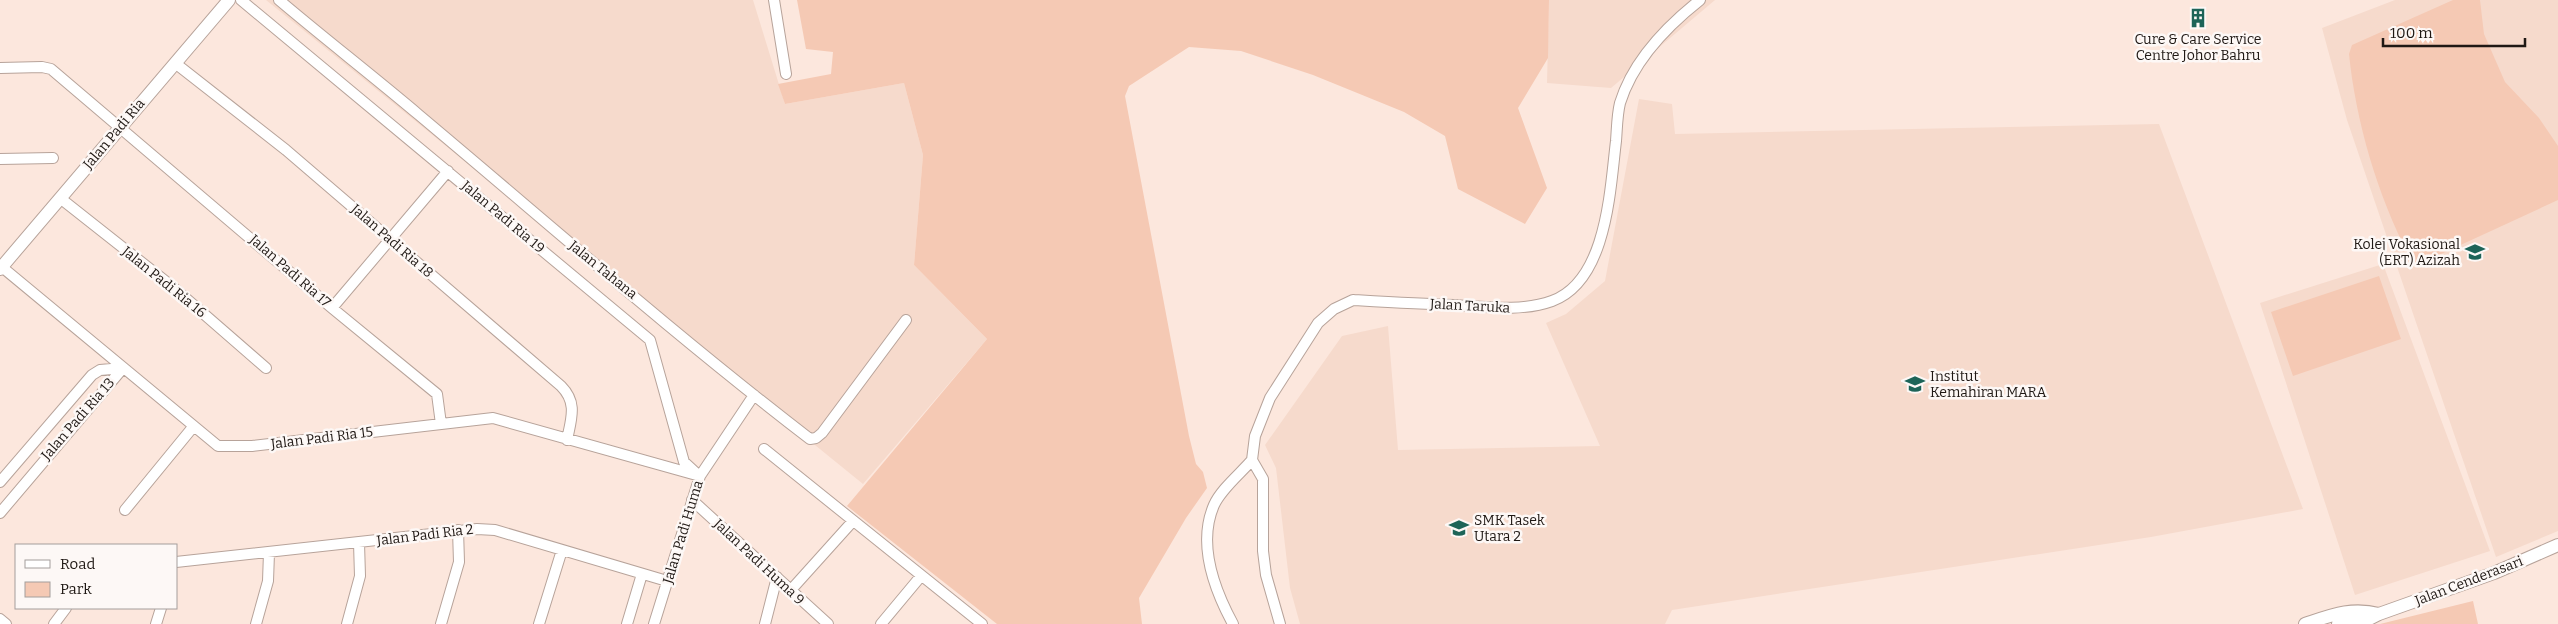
<svg xmlns="http://www.w3.org/2000/svg" width="2558" height="624" viewBox="0 0 2558 624" font-family="Bitter,serif">
<rect width="100%" height="100%" fill="#fce7dd"/>
<!-- built -->
<path fill="#f6dacc" d="M266 0H753L785 104 904 83 923 155 914 265 987 339 863 484Z
M1549 0H1715L1611 88 1547 83Z
M2395 0H2558V531L2496 557 2347 120 2322 28Z
M1639 99 1672 104 1675 134 2159 124 2303 509 2151 537 1672 610 1665 624H1300L1290 588 1276 468 1265 445 1342 336 1388 326 1398 450 1600 446 1546 323 1566 314 1605 281Z
M2383 264 2490 551 2355 595 2260 303Z"/>
<!-- green -->
<path fill="#f5c9b4" d="M797 0H1549L1548 58 1518 108 1547 188 1525 224 1458 189 1445 136 1404 112 1313 75 1241 51 1189 47 1129 86 1125 96 1189 436 1196 464 1203 472 1207 488 1186 518 1139 598 1142 624H997L847 506 987 339 914 265 923 155 904 83 785 104 778 84 831 74 833 52 806 49Z
M2453 0H2480L2484 34 2505 82 2539 118 2558 146V200L2415 266C2380 205 2356 124 2349 54L2352 45Z
M2379 276 2401 339 2293 376 2271 312Z
M2473 601 2478 624H2380Z"/>
<g fill="none" stroke-linecap="round" stroke-linejoin="round">
<defs>
<path id="minor" d="M241 0 650 340 684 462 697 474
M279 0C325 39 373 76 419 115 549 224 676 336 810 439L816 438 822 433 906 320
M774 0 786 74
M175 63 286 150 561 386C578 403 571 419 567 440
M0 68 42 67 51 69 332 308 437 394 441 424
M0 159 53 158
M60 198 174 288 266 368
M2 267 218 446H252L493 418 700 476
M332 308 448 171
M764 449 982 624
M1252 460 1255 436 1270 398 1318 323 1334 309 1353 300C1387 302 1420 304 1454 305 1487 307 1521 312 1552 301 1607 281 1610 190 1616 141 1617 129 1617 115 1620 103 1633 61 1667 26 1700 0
M1252 460 1263 479V551L1266 575 1280 624
M0 482 92 375 100 370 123 368
M692 500 828 624
M125 510 193 427
M0 513 123 368
M176 562 477 529 495 530 667 581
M790 591 853 521
M0 619 6 624
M54 624 66 608
M156 624 161 608
M256 624 268 581 269 553
M347 624 360 576 359 543
M441 624 459 562 458 530
M539 624 562 550
M627 624 642 574
M654 624 700 476 754 395
M765 624 777 577
M881 624 921 576
M1233 624C1214 589 1197 544 1214 505 1221 489 1241 473 1252 460"/>
<path id="tertiary" d="M0 269 229 0
M2305 624C2332 615 2351 607 2379 614
M2338 624 2365 621 2379 614 2494 573 2558 545"/>
</defs>
<!-- minor casing -->
<use href="#minor" stroke="#b7a39a" stroke-width="12"/>
<!-- tertiary casing -->
<use href="#tertiary" stroke="#b7a39a" stroke-width="14"/>
<!-- minor -->
<use href="#minor" stroke="#fff" stroke-width="10"/>
<!-- tertiary -->
<use href="#tertiary" stroke="#fff" stroke-width="12"/>
</g>
<!-- icons -->
<defs>
<symbol id="building-bare" viewBox="-9 -9 18 18"><path d="M-4-6H4V6H1V3H-1V6H-4ZM-2.5-4.3h1.7v1.8h-1.7ZM.8-4.3h1.7v1.8H.8ZM-2.5-1h1.7V.8h-1.7ZM.8-1h1.7V.8H.8Z" fill="#1d6458" stroke="#fdf8f6" stroke-width="2.5" paint-order="stroke"/></symbol>
<symbol id="university-bare" viewBox="-9 -9 18 18"><path d="M0-5L7-2L0 1L-7-2ZM-4 1L0 2.5L4 1V4Q0 6-4 4Z" fill="#1d6458" stroke="#fdf8f6" stroke-width="2.5" paint-order="stroke"/></symbol>
<symbol id="school-bare" viewBox="-9 -9 18 18"><path d="M0-5L7-2L0 1L-7-2ZM-4 1L0 2.5L4 1V4Q0 6-4 4Z" fill="#1d6458" stroke="#fdf8f6" stroke-width="2.5" paint-order="stroke"/></symbol>
</defs>
<g fill-rule="evenodd">
<use href="#building-bare" x="2184" y="4" width="28" height="28"/>
<use href="#university-bare" x="2461" y="238" width="28" height="28"/>
<use href="#university-bare" x="1901" y="370" width="28" height="28"/>
<use href="#school-bare" x="1445" y="514" width="28" height="28"/>
</g>
<g text-anchor="middle" dominant-baseline="central" stroke-width="5" stroke-linejoin="round" paint-order="stroke">
<!-- poi labels -->
<g font-size="14" fill="#1f1814" stroke="#fdf8f6" text-anchor="start">
<text x="2198" y="39" text-anchor="middle">Cure &amp; Care Service<tspan x="2198" dy="16">Centre Johor Bahru</tspan></text>
<text x="2460" y="244" text-anchor="end">Kolej Vokasional<tspan x="2460" dy="16">(ERT) Azizah</tspan></text>
<text x="1930" y="376">Institut<tspan x="1930" dy="16">Kemahiran MARA</tspan></text>
<text x="1474" y="520">SMK Tasek<tspan x="1474" dy="16">Utara 2</tspan></text>
</g>
<!-- street labels -->
<g font-size="14" fill="#1f1814" stroke="#fdf8f6">
<text transform="translate(114 134) rotate(-50)">Jalan Padi Ria</text>
<text transform="translate(503 217) rotate(40)">Jalan Padi Ria 19</text>
<text transform="translate(392 241) rotate(41)">Jalan Padi Ria 18</text>
<text transform="translate(603 270) rotate(39)">Jalan Tahana</text>
<text transform="translate(290 271) rotate(41)">Jalan Padi Ria 17</text>
<text transform="translate(164 282) rotate(39)">Jalan Padi Ria 16</text>
<text transform="translate(1470 306) rotate(3)">Jalan Taruka</text>
<text transform="translate(78 419) rotate(-49)">Jalan Padi Ria 13</text>
<text transform="translate(322 438) rotate(-7)">Jalan Padi Ria 15</text>
<text transform="translate(683 532) rotate(-73)">Jalan Padi Huma</text>
<text transform="translate(425 535) rotate(-7)">Jalan Padi Ria 2</text>
<text transform="translate(759 562) rotate(43)">Jalan Padi Huma 9</text>
<text transform="translate(2469 581) rotate(-21)">Jalan Cenderasari</text>
</g>
</g>
<!-- legend -->
<rect x="15" y="544" width="162" height="65" fill="#fdf8f6" stroke="#a49e9c"/>
<rect x="25" y="560" width="25" height="8" fill="#ffffff" stroke="#a49e9c"/>
<text x="60" y="569" font-size="15" fill="#1f1814">Road</text>
<rect x="25" y="582" width="25" height="15" fill="#f5c9b4" stroke="#a49e9c"/>
<text x="60" y="594" font-size="15" fill="#1f1814">Park</text>
<!-- scale -->
<path d="M2383 38v8h142v-8" fill="none" stroke="#1f1814" stroke-width="2.5"/>
<text x="2390" y="38" font-size="15" fill="#1f1814" stroke="#fdf8f6" stroke-width="4" paint-order="stroke">100 m</text>
</svg>
